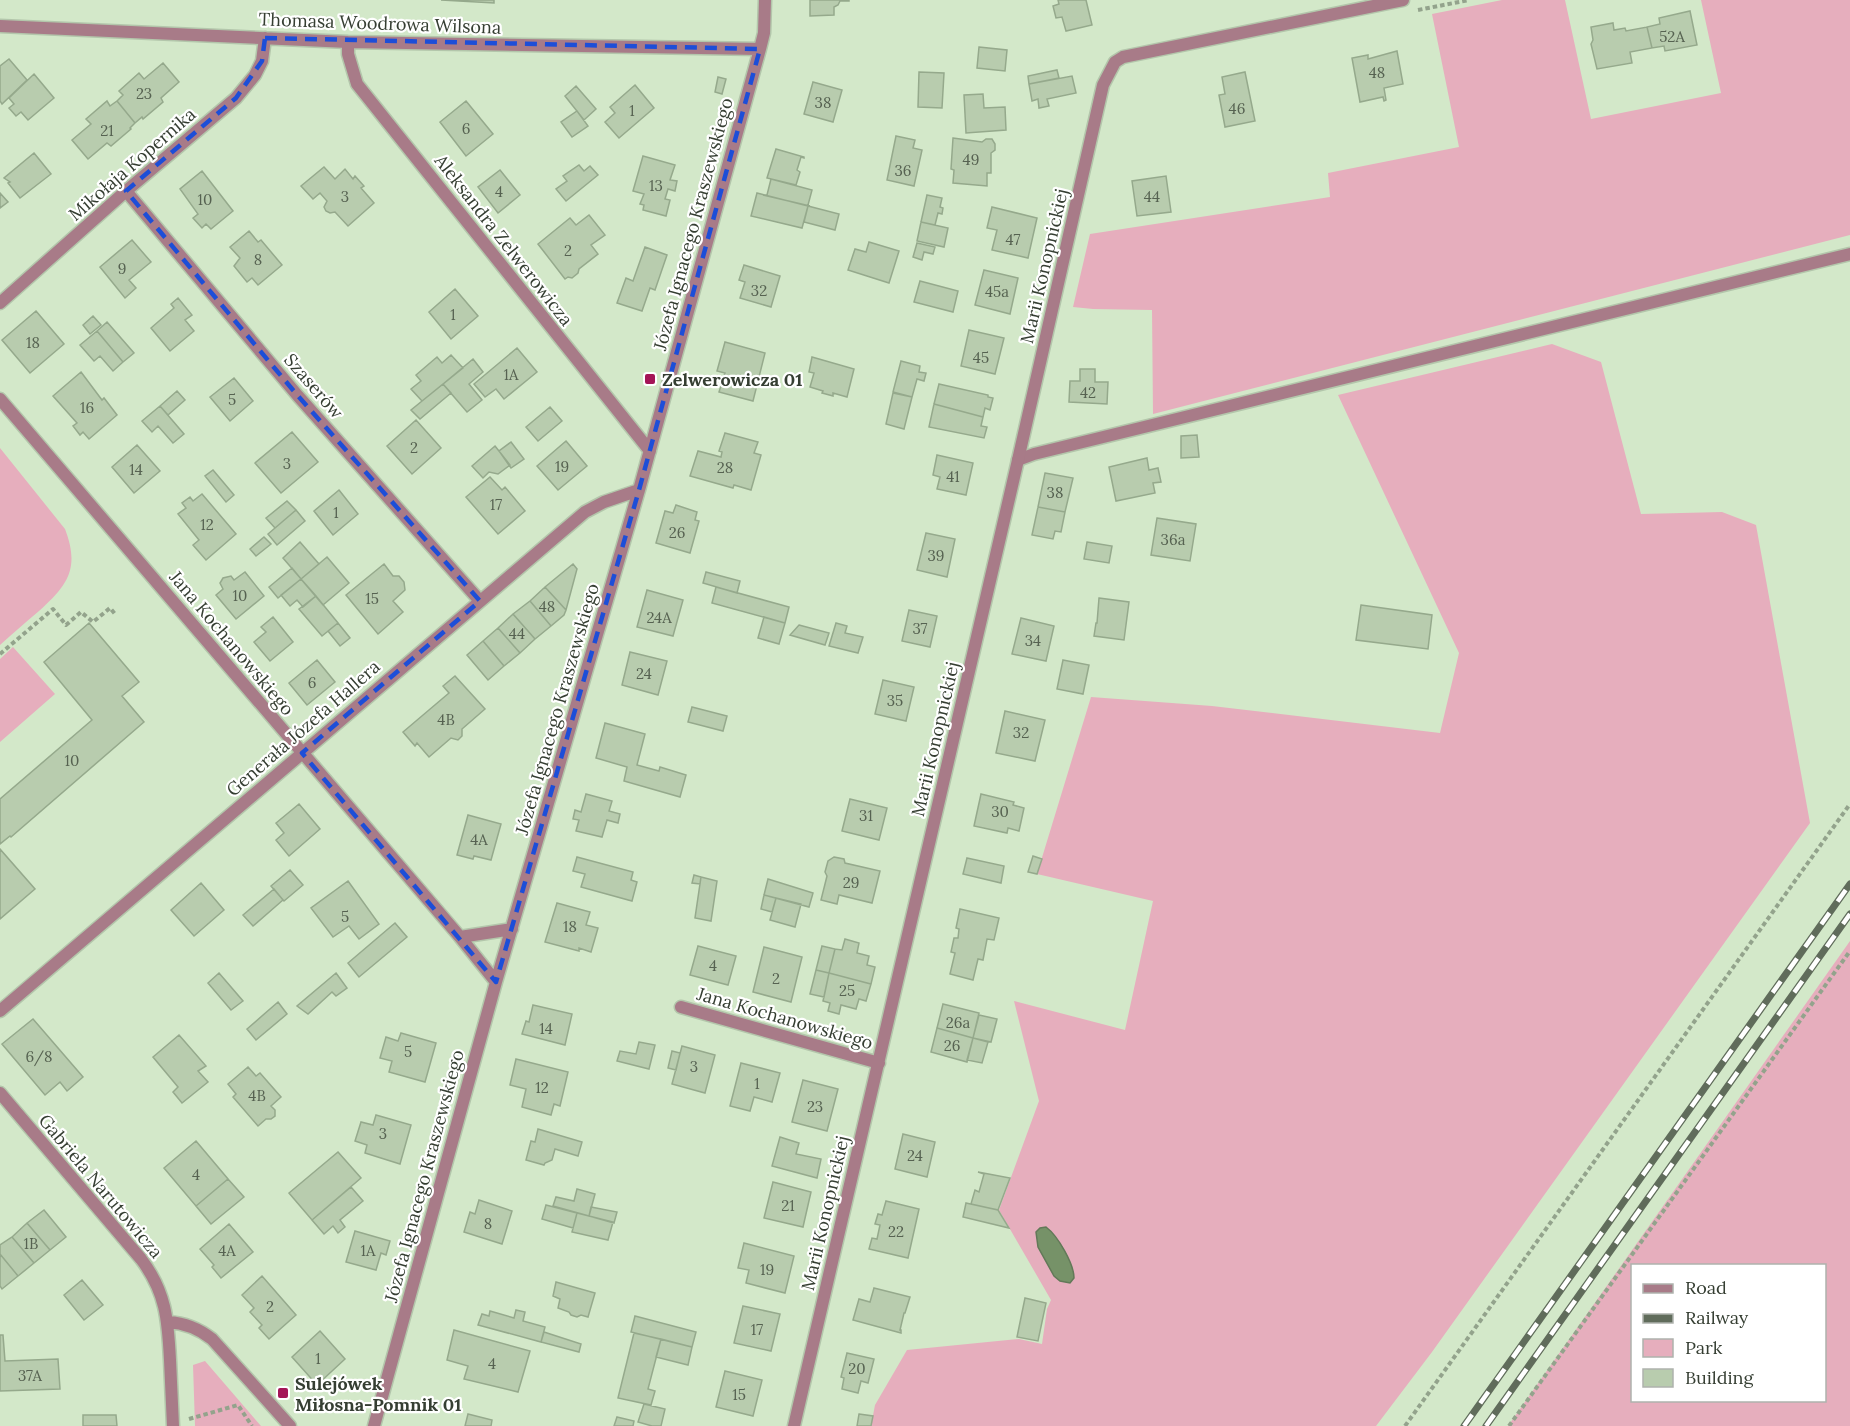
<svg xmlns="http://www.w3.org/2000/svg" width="1850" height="1426" viewBox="0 0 1850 1426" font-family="Lora,serif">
<rect width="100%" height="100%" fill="#d3e8c9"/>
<!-- green -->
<path fill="#e6aebd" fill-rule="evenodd" d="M1502 0H1565L1591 119 1721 93 1701 0H1850V235L1153 414 1152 310 1093 309 1073 307 1090 234 1330 197 1328 173 1459 147 1432 14Z
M1552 344 1601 362 1641 514 1722 512 1756 525 1810 823 1432 1352 1376 1426H871L875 1405 907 1350 1019 1339 1042 1344 1047 1309 1051 1300 999 1210 1039 1101 1014 1001 1125 1030 1153 901 1037 874 1091 697 1212 706 1440 733 1459 653 1338 395Z
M0 448 65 529C80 568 68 585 39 611 26 622 13 633 0 645Z
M13 647 55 694 0 742V659Z
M1850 941V1426H1508ZM1632 1266H1824V1400H1632Z
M205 1361 261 1426H195L193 1365Z"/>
<!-- water -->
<path fill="#769268" stroke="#627958" stroke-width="1.5" d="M1046 1227C1058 1236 1074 1264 1074 1278L1070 1283 1060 1281 1054 1276 1038 1247 1036 1232 1040 1228Z"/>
<!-- building -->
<path fill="#b8ccae" stroke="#95a98c" stroke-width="1.5" d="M441 0H494V3Z
M810 0H849V1H840L838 5 834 7V15L810 16Z
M1058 0H1086L1092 25 1066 31 1062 17 1056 18 1053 6 1059 4Z
M1690 11 1697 45 1665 51 1664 46 1652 48 1647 27 1660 24 1659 18Z
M1613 23 1614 30 1625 28 1626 31 1647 27 1652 48 1630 52 1632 63 1597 69 1591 44 1593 40 1591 27Z
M979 47 1007 50 1005 71 977 68Z
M1397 51 1403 84 1384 88 1386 100 1384 101 1383 97 1360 102 1352 58 1368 55V59Z
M9 59 27 80 2 104 0 101V66Z
M163 63 179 82 161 98 163 102 143 119 142 117 135 123 117 101 123 95 119 91 139 73 144 79Z
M1057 70 1059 78 1029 84 1028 76Z
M919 72 944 73 942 108 918 107Z
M1245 72 1255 121 1225 127 1219 95 1225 94 1222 77Z
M34 74 54 98 28 120 21 112 16 116 9 108 14 104 9 98Z
M1072 76 1076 93 1047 99 1049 106 1039 108 1038 99 1032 101 1029 84Z
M718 77 726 79 722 94 715 92Z
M813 82 842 90 833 122 804 114Z
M635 85 654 108 619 138 605 122 615 113 610 107Z
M576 86 596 109 584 120 565 96Z
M983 94 984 108 1005 107 1006 130 966 133 964 95Z
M107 101 110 106 117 101 135 123 130 128 131 129 111 146 107 143 88 159 72 140 91 124 86 119Z
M466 101 493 134 466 156 440 122Z
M577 111 588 126 572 137 561 122Z
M896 136 915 140 913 148 922 150 914 186 887 180Z
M953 138 982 142 986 139H992L995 144V150L991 153V173H987V186L953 183 954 170 951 169Z
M776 149 804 157V158L801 157 797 170 800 172 796 185 767 178Z
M34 153 51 174 20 198 8 183 10 182 4 178Z
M643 156 675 165 670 180 677 181 675 191 668 189 665 199 670 200 666 216 643 210 644 205 640 204 644 194 633 191Z
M579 165 584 171 590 166 598 175 566 201 556 189 567 181 563 176Z
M324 167 335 179 345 169 353 179 355 176 364 186 361 188 374 203 348 226 335 212 330 213 326 211 324 207 327 201 320 193 313 199 301 186Z
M500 170 520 195 498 213 478 187Z
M202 171 233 211 211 229 206 224 202 228 193 218 198 214 180 189Z
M1166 176 1171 212 1137 216 1132 181Z
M771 179 812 190 808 205 810 206 763 195H767Z
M0 193 8 202 0 208Z
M757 193 808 206 802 228 751 216Z
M927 195 942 198 940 207 943 208 942 214 938 213 935 225 921 222Z
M808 206 839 214 835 230 804 222Z
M992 207 1037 218 1028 258 992 250 997 230 987 228Z
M589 215 605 235 591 245 598 254 579 269 578 273 572 278 568 277 565 279 538 244 570 218 576 225Z
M921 222 948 228 944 247 917 241Z
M249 231 258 242 261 240 282 265 258 285 252 278 247 282 234 266 240 258 230 247Z
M132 240 151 262 129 280 136 288 125 298 100 267Z
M869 242 899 251 889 283 848 270 855 249 866 252Z
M917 243 935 247 933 254 924 252 922 260 913 257Z
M645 247 667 255 655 290 650 288 642 311 617 303 626 278 633 281Z
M744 265 780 276 771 307 740 298 745 282 739 280Z
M984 270 1018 278 1010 314 975 305Z
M920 281 958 291 953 312 914 302Z
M455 289 478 316 451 339 429 312Z
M178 298 192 315 185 320 194 331 170 351 151 328 174 308 171 304Z
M36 311 64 344 30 373 2 340Z
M93 316 101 325 90 334 83 325Z
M107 322 134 353 123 362 97 331Z
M969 330 1004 338 995 374 961 366Z
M97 331 123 362 113 371 100 356 94 361 80 345Z
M725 342 765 353 753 401 719 392 725 373 717 371Z
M517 348 537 372 504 399 496 389 485 397 474 384Z
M451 355 463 368 422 401 411 389 421 381 416 375 437 357 442 363Z
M812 357 854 369 847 397 833 393V396L822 393 823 391 810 387 814 373 809 372Z
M473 359 483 372 469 384 482 400 467 412 443 384Z
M901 361 920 366 919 372 926 373 924 381 917 379 912 397 893 392Z
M1080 369H1095V382H1108L1107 404 1069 402 1070 381H1080Z
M81 372 102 400 104 398 117 415 89 439 83 432 80 435 73 426 77 423 53 396Z
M234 378 253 401 230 421 210 397Z
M443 384 451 393 420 419 411 410Z
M939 384 988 395V397L993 398 990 410 985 408 983 417 934 404Z
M177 391 185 400 168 415 160 406Z
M893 393 912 397 904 429 886 424Z
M934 404 983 417 981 426 987 427 984 438 929 427Z
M160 406 184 434 173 443 158 426 152 432 142 421Z
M550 407 562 421 538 441 526 427Z
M416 420 441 448 412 474 387 446Z
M292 432 318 462 281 493 255 463Z
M725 433 758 442 754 453 761 455 751 490 734 485 733 488 690 476 698 451 721 457 722 452 719 451Z
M1197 435 1199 457 1181 458V436Z
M566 441 587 466 558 490 537 466Z
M511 442 524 459 511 468 499 451Z
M137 445 160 471 134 493 112 467Z
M495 446 510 465 498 474 489 472 483 478 472 466Z
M937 455 973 463 966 495 937 489 940 477 933 475Z
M1147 458 1149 470 1158 468 1161 482 1153 483 1155 493 1116 501 1109 467Z
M213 470 234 495 226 502 205 476Z
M1045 473 1073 478 1065 512 1038 507Z
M490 477 502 490 505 487 525 511 498 534 466 497Z
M339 490 358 514 333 535 314 511Z
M202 494 236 534 206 560 193 545 199 540 178 514 186 508 182 503 190 497 193 501Z
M287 501 296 510 275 528 266 518Z
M676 505 697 512 695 520 699 521 690 553 656 543 665 511 673 513Z
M1038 507 1065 512 1061 532 1055 531 1053 539 1032 535Z
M296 510 305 521 277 545 268 534Z
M1157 518 1196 524 1190 561 1151 555Z
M926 533 955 539 947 577 917 570Z
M264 537 271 544 256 556 250 549Z
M300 542 319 564 301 579 283 558Z
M1087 542 1112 546 1109 563 1084 559Z
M327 557 349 583 323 605 301 579Z
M384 564 393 576H399L404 582 405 590 393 601 403 612 378 634 346 595Z
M573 564 577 569 566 610 545 587Z
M292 568 301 579 278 598 269 587Z
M245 572 264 596 236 619 216 595 223 589 220 583 223 578 231 576 234 580Z
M706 572 740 581 737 593 703 583Z
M301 579 316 596 303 607 297 600 290 606 281 595Z
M545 587 566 610 564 615 551 626 530 601Z
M716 587 789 607 785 623 712 603Z
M647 590 683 600 673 636 637 627Z
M316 596 338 623 322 636 299 609Z
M1099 598 1129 602 1124 640 1094 636 1096 623H1097Z
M530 601 551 626 535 639 513 614Z
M1361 605 1432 615 1428 649 1356 640Z
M909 610 937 616 930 647 902 641Z
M513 614 535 639 520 653 498 628Z
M273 617 293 642 270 661 254 642 266 632 261 627Z
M764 617 785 623 779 644 758 638Z
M1021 618 1054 626 1046 661 1012 654Z
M89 623 139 682 122 696 144 722 11 837 10 836 0 844V799L92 720 44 662Z
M338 623 350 638 340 646 328 631Z
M836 623 847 626 845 633 863 637 858 653 829 646Z
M799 625 829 633 825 645 790 635Z
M498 628 520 653 504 666 483 641Z
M483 641 504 666 488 680 467 655Z
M630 652 667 661 658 695 622 685Z
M317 660 335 682 307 705 289 683Z
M1063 660 1089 665 1083 694 1057 689Z
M455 676 485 709 462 729V736L458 740 451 738 429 757 417 743 415 746 403 732 449 693 443 686Z
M883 680 914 687 906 721 875 714Z
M692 707 727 716 723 731 688 722Z
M1005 711 1045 720 1035 761 996 753Z
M605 723 645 734 637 765 659 771 660 767 686 775 680 797 624 781 627 767 596 758Z
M586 794 612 801 609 811 620 814 618 823 607 820 602 837 576 831 579 820 573 819 575 810 581 812Z
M981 794 1014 802 1013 805 1024 808 1019 831 1008 828 1007 833 974 826Z
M850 799 887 808 879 840 842 831Z
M299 804 320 829 289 856 276 840 284 833 276 823Z
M468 815 501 824 491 860 474 856 473 859 457 855Z
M0 849 35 889 0 919Z
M1033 856 1042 859 1037 874 1028 872Z
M577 857 633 872 631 880 637 882 632 901 581 887 585 874 573 871Z
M834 857 844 859 845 863 880 871 872 903 839 895 837 904 821 900 827 876 825 872 828 861Z
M967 858 1004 866 1001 883 963 874Z
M290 870 303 885 284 901 271 886Z
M694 875 701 877 700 884 692 883Z
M701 877 717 881 711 921 695 918Z
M768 879 813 893 809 907 764 895Z
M348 881 379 924 359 939 349 926 333 937 311 908Z
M201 883 224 910 194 936 171 910Z
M274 889 283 900 253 926 243 915Z
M764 895 776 898 772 912 761 909Z
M776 898 801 904 795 927 770 920Z
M557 903 590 912 586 925 598 928 591 952 579 948V951L545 942Z
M960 909 999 918 994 940 987 939 983 960 978 959 973 980 950 974 955 953 951 952 954 938H958L959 929 956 928Z
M395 923 407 937 359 977 348 963Z
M845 939 859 943 857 953 869 956 867 965 875 967 871 984 829 973 835 949 842 950Z
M698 946 736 956 728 985 690 975Z
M822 946 835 949 829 973 816 970Z
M764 947 802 957 791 1002 753 992Z
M816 970 829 973 824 997 810 994Z
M219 973 243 1001 231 1010 208 983Z
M336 973 347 988 336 996 332 992 308 1014 297 1006Z
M829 973 871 984 866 1001 859 999 856 1009 841 1005 839 1014 828 1011 830 1003 823 1001Z
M278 1002 287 1014 256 1040 247 1029Z
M943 1004 979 1013 973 1038 937 1028Z
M533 1005 572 1014 565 1045 522 1034 526 1021 529 1022Z
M979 1015 997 1019 991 1042 973 1038Z
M33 1019 83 1077 67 1091 60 1082 45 1095 2 1044Z
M937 1028 973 1038 967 1062 931 1052Z
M401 1033 436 1043 425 1082 389 1072 392 1061 380 1058 386 1037 398 1041Z
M179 1035 206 1066 198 1071 208 1082 182 1103 173 1092 178 1087 153 1057Z
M973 1038 988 1042 982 1063 967 1060Z
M639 1042 655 1045 649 1069 617 1061 620 1051 636 1054Z
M682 1046 715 1055 705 1093 672 1084Z
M672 1051 680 1053 676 1070 668 1068Z
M516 1059 568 1072 560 1106 554 1104 551 1115 522 1107 526 1089 510 1085Z
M741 1063 780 1073 772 1102 754 1097 750 1111 730 1106Z
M248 1067 256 1076 260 1073 281 1097 271 1106 275 1110V1116L271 1119H266L258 1126 233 1097 236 1094 228 1084Z
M803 1080 838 1089 827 1131 792 1122Z
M376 1115 411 1125 400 1164 365 1153 367 1145 355 1141 361 1122 373 1125Z
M538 1129 582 1142 578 1156 555 1149 552 1160 545 1163 544 1165 526 1160 531 1141 535 1142Z
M903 1134 935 1142 927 1177 895 1169Z
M780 1137 799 1143 796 1154 821 1159 817 1178 772 1166Z
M196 1141 228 1179 196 1206 164 1168Z
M338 1152 361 1178 312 1220 289 1193Z
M978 1172 1010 1178 998 1210 971 1204 975 1190 979 1192 984 1174Z
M228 1179 244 1197 211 1224 196 1206Z
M773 1182 811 1192 803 1227 764 1218Z
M351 1187 363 1201 340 1220 345 1227 338 1233 333 1226 324 1234 312 1220Z
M577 1189 595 1194 589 1216 553 1206 556 1197 574 1201Z
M479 1200 512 1211 502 1244 464 1232 470 1212 475 1214Z
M886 1201 919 1209 908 1258 869 1249 872 1238 877 1239 880 1225 875 1224 878 1214 882 1215Z
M966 1203 998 1210 1009 1228 963 1217Z
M546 1205 577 1213 573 1228 542 1219Z
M591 1207 617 1212 614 1223 589 1216Z
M44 1210 66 1237 50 1250 27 1223Z
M577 1213 613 1222 608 1240 572 1232Z
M27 1223 50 1250 34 1263 12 1237Z
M229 1224 253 1252 221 1278 212 1267 214 1265 200 1249Z
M355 1231 390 1241 386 1255 381 1253 376 1270 346 1262Z
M12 1237 34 1263 18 1276 0 1254V1245Z
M744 1243 794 1256 785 1293 746 1283 749 1270 738 1268Z
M0 1254 18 1276 2 1289 0 1286Z
M262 1276 296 1315 269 1339 259 1328 262 1325 250 1312 254 1308 242 1295Z
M82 1280 103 1305 84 1320 64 1295Z
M556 1282 595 1293 588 1317 581 1315 577 1317 571 1315 569 1312 558 1308 560 1299 553 1296Z
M874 1288 910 1297 905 1313H904L900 1330H901V1333L853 1320 859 1299 870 1302Z
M1025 1298 1046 1303 1038 1341 1017 1337Z
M743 1306 780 1314 771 1351 734 1343Z
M516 1310 525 1312 523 1321 545 1327 541 1342 478 1325 482 1314 489 1316 490 1311 514 1318Z
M635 1316 696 1332 692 1347 631 1332Z
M454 1330 530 1351 518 1392 464 1379 468 1366 447 1360Z
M320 1331 345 1359 317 1385 292 1357Z
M544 1332 581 1344 579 1352 541 1342Z
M634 1333 661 1339 648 1389 655 1391 651 1405 618 1398Z
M0 1335H3L5 1361 58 1359 60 1389 0 1391Z
M661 1339 692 1347 688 1365 656 1357Z
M847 1353 874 1359 868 1383 861 1381 858 1393 842 1389 844 1378 841 1377Z
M725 1371 762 1380 753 1416 716 1407Z
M644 1404 665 1409 661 1426H652L638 1422Z
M468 1414 492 1420 491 1426H465Z
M859 1414 873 1416 871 1426H857Z
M83 1415H116L117 1426H83Z
M617 1417 634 1421 633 1426H614Z"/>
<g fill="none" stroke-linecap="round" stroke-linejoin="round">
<defs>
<path id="service" d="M1018 460 1034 454 1850 254"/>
<path id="minor" d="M0 26 348 42 760 49
M348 42V54L357 84 650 451
M126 191 298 396 480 601
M0 303 126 191 236 98 255 75 262 61 265 38
M0 399 460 937 496 982
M460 937 512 929
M681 1007 879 1063
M0 1011 585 512 604 502 639 490
M0 1093 141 1259C166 1292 168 1320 170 1360 171 1382 172 1404 173 1426
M168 1322C185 1323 198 1328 212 1339L290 1426
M374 1426 496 982 639 490 760 49 764 33 765 0
M794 1426 1018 460 1103 85 1115 62 1123 57 1403 0"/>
</defs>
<!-- service casing -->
<use href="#service" stroke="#b3c6ab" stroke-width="15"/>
<!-- minor casing -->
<use href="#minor" stroke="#b3c6ab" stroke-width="15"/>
<!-- path -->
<path stroke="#93a38c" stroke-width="4" stroke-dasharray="4.5 3" stroke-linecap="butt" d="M1418 10 1469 0
M0 654 53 609 66 625 81 612 93 622 110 608 115 614
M189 1419 238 1405 252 1426
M1405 1426 1850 804
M1509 1426 1850 951"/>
<!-- service -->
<use href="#service" stroke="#a87b88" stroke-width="12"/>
<!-- minor -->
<use href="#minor" stroke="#a87b88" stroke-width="12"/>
<defs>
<path id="rail" d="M1464 1426 1850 884
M1486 1426 1850 914"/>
</defs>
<!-- rail casing -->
<use href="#rail" stroke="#606c5b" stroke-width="7"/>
<!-- rail -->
<use href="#rail" stroke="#fff" stroke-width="4.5" stroke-dasharray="14" stroke-linecap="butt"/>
</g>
<!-- marked area -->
<path fill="none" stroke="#1d4ed8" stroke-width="4.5" stroke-dasharray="12 8" stroke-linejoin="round" d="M265 38 760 49 639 490 496 982 302 753 480 601 298 396 126 191 236 98 262 61Z"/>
<!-- markers -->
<g fill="#a41457" stroke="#fff" stroke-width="2">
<rect x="644" y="373" width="12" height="12" rx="3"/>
<rect x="277" y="1387" width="12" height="12" rx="3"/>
</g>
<g text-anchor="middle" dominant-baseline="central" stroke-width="4.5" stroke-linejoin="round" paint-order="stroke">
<!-- number labels -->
<g font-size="15" fill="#566251">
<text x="1672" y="36">52A</text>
<text x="1377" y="72">48</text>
<text x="144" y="93">23</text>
<text x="823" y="102">38</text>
<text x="1237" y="108">46</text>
<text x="632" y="110">1</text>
<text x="466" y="128">6</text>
<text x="107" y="130">21</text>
<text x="971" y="159">49</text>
<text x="903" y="170">36</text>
<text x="656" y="185">13</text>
<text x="499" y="191">4</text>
<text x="345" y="196">3</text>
<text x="1152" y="196">44</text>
<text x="205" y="199">10</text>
<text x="1013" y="239">47</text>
<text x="568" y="250">2</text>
<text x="258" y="259">8</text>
<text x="122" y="268">9</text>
<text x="759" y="290">32</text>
<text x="997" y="291">45a</text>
<text x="453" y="314">1</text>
<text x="33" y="342">18</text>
<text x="981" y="357">45</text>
<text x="511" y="374">1A</text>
<text x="1088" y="392">42</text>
<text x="232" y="399">5</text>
<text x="87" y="407">16</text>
<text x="414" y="447">2</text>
<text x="287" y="463">3</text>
<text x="562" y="466">19</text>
<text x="725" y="467">28</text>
<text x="136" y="469">14</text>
<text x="953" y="476">41</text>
<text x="1055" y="492">38</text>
<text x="496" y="504">17</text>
<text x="336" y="512">1</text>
<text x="207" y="524">12</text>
<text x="677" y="532">26</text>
<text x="1173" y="539">36a</text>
<text x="936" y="555">39</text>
<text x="240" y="595">10</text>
<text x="372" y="598">15</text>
<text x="547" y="606">48</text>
<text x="659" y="617">24A</text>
<text x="920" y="628">37</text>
<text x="517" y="633">44</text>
<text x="1033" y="640">34</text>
<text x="644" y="673">24</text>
<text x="312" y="682">6</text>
<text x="895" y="700">35</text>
<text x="446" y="719">4B</text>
<text x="1021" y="732">32</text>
<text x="72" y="760">10</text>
<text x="1000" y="811">30</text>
<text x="866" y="815">31</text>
<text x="479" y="839">4A</text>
<text x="851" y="882">29</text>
<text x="345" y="916">5</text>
<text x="570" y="926">18</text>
<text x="713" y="965">4</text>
<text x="776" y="978">2</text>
<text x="847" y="990">25</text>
<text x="958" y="1022">26a</text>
<text x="546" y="1028">14</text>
<text x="952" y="1045">26</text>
<text x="408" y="1051">5</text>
<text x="39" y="1056">6/8</text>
<text x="694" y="1066">3</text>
<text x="757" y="1083">1</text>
<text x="542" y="1087">12</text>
<text x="257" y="1095">4B</text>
<text x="815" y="1106">23</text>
<text x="383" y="1133">3</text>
<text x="915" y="1155">24</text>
<text x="196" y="1174">4</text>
<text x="788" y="1205">21</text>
<text x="488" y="1223">8</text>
<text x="896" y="1231">22</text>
<text x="31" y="1243">1B</text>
<text x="227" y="1250">4A</text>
<text x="368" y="1250">1A</text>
<text x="767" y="1269">19</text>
<text x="270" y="1306">2</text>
<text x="757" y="1329">17</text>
<text x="318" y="1358">1</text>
<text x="492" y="1363">4</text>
<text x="857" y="1368">20</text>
<text x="30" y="1375">37A</text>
<text x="739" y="1394">15</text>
</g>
<!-- street labels -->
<g font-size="18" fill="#353e32" stroke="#fff">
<text transform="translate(380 23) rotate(2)">Thomasa Woodrowa Wilsona</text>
<text transform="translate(132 164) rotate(-41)">Mikołaja Kopernika</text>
<text transform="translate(693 224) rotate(-75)">Józefa Ignacego Kraszewskiego</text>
<text transform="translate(504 240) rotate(52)">Aleksandra Zelwerowicza</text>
<text transform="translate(1044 266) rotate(-77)">Marii Konopnickiej</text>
<text transform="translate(314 386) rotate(49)">Szaserów</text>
<text transform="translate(232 643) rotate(50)">Jana Kochanowskiego</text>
<text transform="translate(557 709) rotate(-74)">Józefa Ignacego Kraszewskiego</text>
<text transform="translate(303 728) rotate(-41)">Generała Józefa Hallera</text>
<text transform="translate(935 739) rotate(-77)">Marii Konopnickiej</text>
<text transform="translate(785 1018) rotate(16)">Jana Kochanowskiego</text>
<text transform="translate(424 1176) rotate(-75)">Józefa Ignacego Kraszewskiego</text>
<text transform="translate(101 1186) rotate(50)">Gabriela Narutowicza</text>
<text transform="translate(825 1213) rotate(-77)">Marii Konopnickiej</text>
</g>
<!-- poi labels -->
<g font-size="18" font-weight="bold" fill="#353e32" stroke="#fff" text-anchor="start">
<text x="662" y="379">Zelwerowicza 01</text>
<text x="295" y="1383">Sulejówek<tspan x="295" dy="21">Miłosna-Pomnik 01</tspan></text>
</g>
</g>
<!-- legend -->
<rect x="1631" y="1264" width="195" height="138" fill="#ffffff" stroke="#aeb2ad" stroke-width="1.5"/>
<rect x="1643" y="1284" width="30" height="9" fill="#a87b88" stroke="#aeb2ad" stroke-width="1.5"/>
<text x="1685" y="1294" font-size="18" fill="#353e32">Road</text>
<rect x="1643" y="1314" width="30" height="9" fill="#606c5b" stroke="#aeb2ad" stroke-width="1.5"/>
<text x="1685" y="1324" font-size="18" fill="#353e32">Railway</text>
<rect x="1643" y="1339" width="30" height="18" fill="#e6aebd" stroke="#aeb2ad" stroke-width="1.5"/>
<text x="1685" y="1354" font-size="18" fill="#353e32">Park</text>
<rect x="1643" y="1369" width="30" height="18" fill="#b8ccae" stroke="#aeb2ad" stroke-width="1.5"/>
<text x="1685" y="1384" font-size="18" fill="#353e32">Building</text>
</svg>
